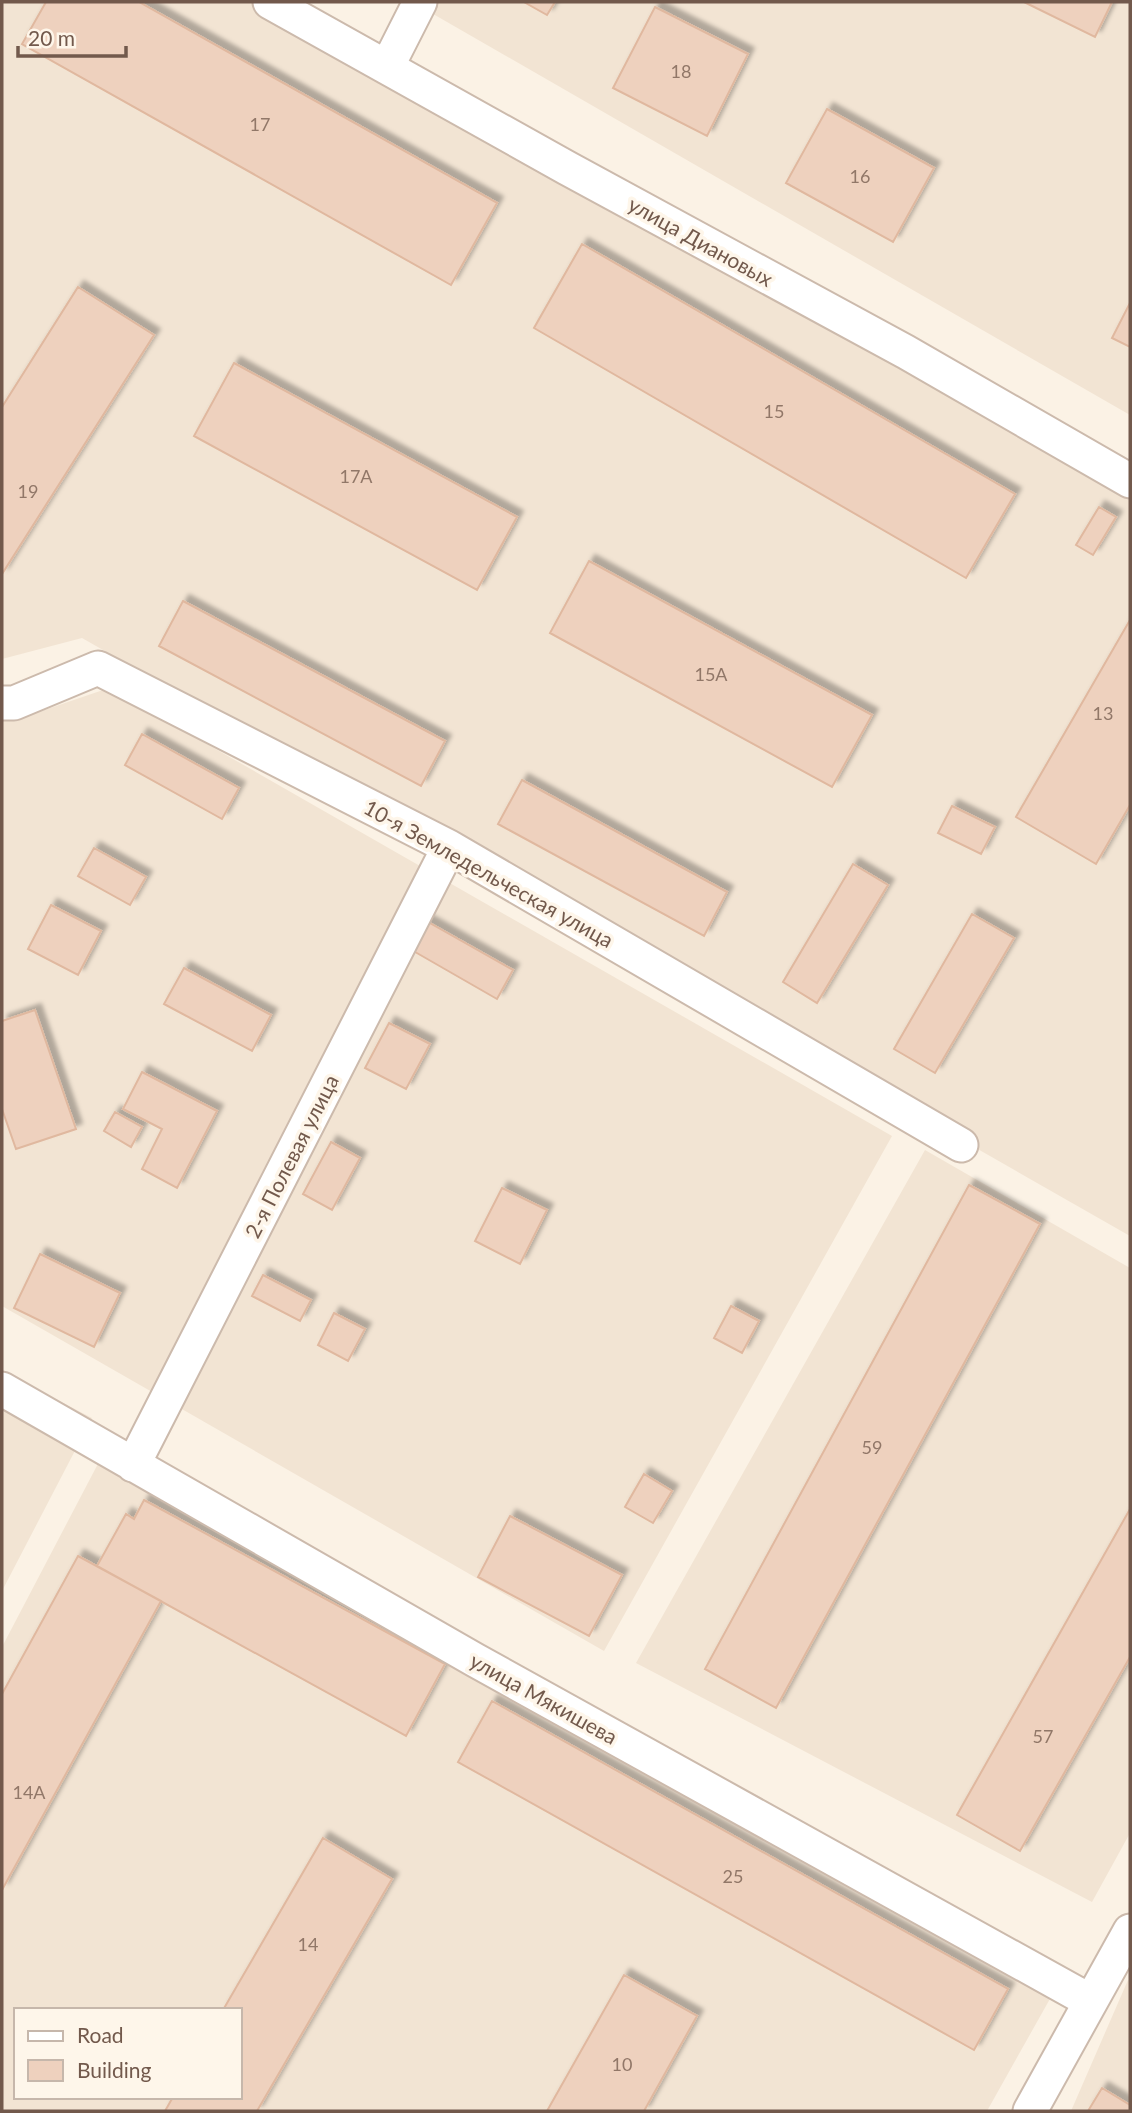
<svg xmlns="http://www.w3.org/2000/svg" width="1132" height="2113" viewBox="0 0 1132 2113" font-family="Lato,sans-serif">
<defs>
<filter id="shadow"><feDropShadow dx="6" dy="-6" stdDeviation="2" flood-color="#0004"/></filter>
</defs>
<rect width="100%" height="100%" fill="#fbf2e5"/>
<!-- residential -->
<path fill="#f2e4d3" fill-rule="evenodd" d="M2 2H273L600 185 1130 500V1236L82 638 2 659Z
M414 2H1130V415L414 3Z
M109 688 892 1136 604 1651 2 1306V718L18 719Z
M925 1150 1130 1268V1833L1092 1902 636 1663Z
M2 1371 92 1418 2 1591Z
M101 1458 1051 1997 987 2111H2V1647ZM16 2010H240V2097H16Z
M1128 1980 1130 1981V2111H1071Z"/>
<!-- building -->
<path fill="#eed1be" stroke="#e0b89f" stroke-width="2" filter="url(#shadow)" d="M46 2H139L497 203 451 285 22 44Z
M524 2H555L547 15Z
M1024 2H1112L1095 37Z
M655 7 748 54 707 136 613 88Z
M827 109 934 168 893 242 786 183Z
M582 244 1015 494 966 578 534 328Z
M78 287 154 335 2 574V407Z
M1130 303V347L1112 338Z
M234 363 517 517 477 590 194 436Z
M1099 507 1116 517 1093 555 1076 545Z
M589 561 872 715 832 787 550 633Z
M183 601 445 741 421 786 159 646Z
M1130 620V805L1096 864 1016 817Z
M142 734 239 788 222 819 125 765Z
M522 780 727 892 704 936 498 824Z
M952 806 995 827 981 854 938 833Z
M94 848 146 877 130 905 78 876Z
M853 864 888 885 817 1003 783 982Z
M51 905 101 931 78 975 28 949Z
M405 909 513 970 497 999 389 937Z
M972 914 1014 938 935 1073 894 1049Z
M184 968 271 1015 252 1051 164 1004Z
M35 1010 76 1129 16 1149 2 1109V1021Z
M389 1023 430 1044 406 1089 365 1068Z
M142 1072 217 1111 177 1188 142 1169 162 1129 123 1109Z
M115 1112 142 1127 131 1147 104 1131Z
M331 1142 360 1158 332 1210 303 1194Z
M969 1185 1040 1224 776 1708 705 1669Z
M502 1188 547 1210 520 1264 475 1241Z
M40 1254 120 1293 94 1347 14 1308Z
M263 1275 311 1300 300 1321 252 1296Z
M731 1306 759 1321 742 1353 714 1338Z
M334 1313 365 1329 348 1361 318 1345Z
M644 1474 672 1491 653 1523 625 1507Z
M144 1500 445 1664 406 1736 97 1566 126 1514 134 1519Z
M1130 1509V1657L1020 1851 957 1815Z
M510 1516 622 1575 589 1636 478 1577Z
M78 1556 161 1601 2 1890V1694Z
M492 1701 1008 1989 974 2050 458 1762Z
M323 1838 392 1879 257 2111H165L173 2097H240V2010H223Z
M624 1975 697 2016 644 2111H547Z
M1102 2088 1130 2105V2111H1088Z"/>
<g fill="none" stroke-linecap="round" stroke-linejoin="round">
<defs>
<path id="street" d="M270 2 567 168 906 352 1130 481
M387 67 420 2
M2 703H14L98 668 449 847 961 1145
M2 1389 475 1660 1090 2001
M133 1465 449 847
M1030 2111 1130 1931"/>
</defs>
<!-- street casing -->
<use href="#street" stroke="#ccbaac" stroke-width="37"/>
<!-- street -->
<use href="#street" stroke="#fff" stroke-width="33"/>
</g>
<g text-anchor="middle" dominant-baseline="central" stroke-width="7" stroke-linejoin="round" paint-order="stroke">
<!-- number labels -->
<g font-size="18" fill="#917768">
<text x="681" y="71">18</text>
<text x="260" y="124">17</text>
<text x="860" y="176">16</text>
<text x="774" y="411">15</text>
<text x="356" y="476">17А</text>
<text x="28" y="491">19</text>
<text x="711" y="674">15А</text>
<text x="1103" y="713">13</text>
<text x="872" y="1447">59</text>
<text x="1043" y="1736">57</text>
<text x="29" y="1792">14А</text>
<text x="733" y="1876">25</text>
<text x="308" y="1944">14</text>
<text x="622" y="2064">10</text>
</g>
<!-- street labels -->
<g font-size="21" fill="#72594c" stroke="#fef6ea">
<text transform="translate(701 241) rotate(29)">улица Диановых</text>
<text transform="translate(489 873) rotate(29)">10-я Земледельческая улица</text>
<text transform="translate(291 1156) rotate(-63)">2-я Полевая улица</text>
<text transform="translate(544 1698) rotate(29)">улица Мякишева</text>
</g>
</g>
<!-- border -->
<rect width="1132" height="2113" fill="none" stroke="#72594c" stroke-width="7"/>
<!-- legend -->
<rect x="14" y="2008" width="228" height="91" fill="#fef6ea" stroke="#c6b7ab" stroke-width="2"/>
<rect x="28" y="2031" width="35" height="10" fill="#ffffff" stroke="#c6b7ab" stroke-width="2"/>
<text x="77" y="2043" font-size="21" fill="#72594c">Road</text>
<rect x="28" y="2060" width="35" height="21" fill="#eed1be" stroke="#c6b7ab" stroke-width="2"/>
<text x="77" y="2078" font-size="21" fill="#72594c">Building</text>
<!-- scale -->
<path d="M18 46v10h108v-10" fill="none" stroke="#72594c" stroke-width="3.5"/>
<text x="28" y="46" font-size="21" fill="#72594c" stroke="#fef6ea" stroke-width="5" paint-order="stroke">20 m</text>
</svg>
